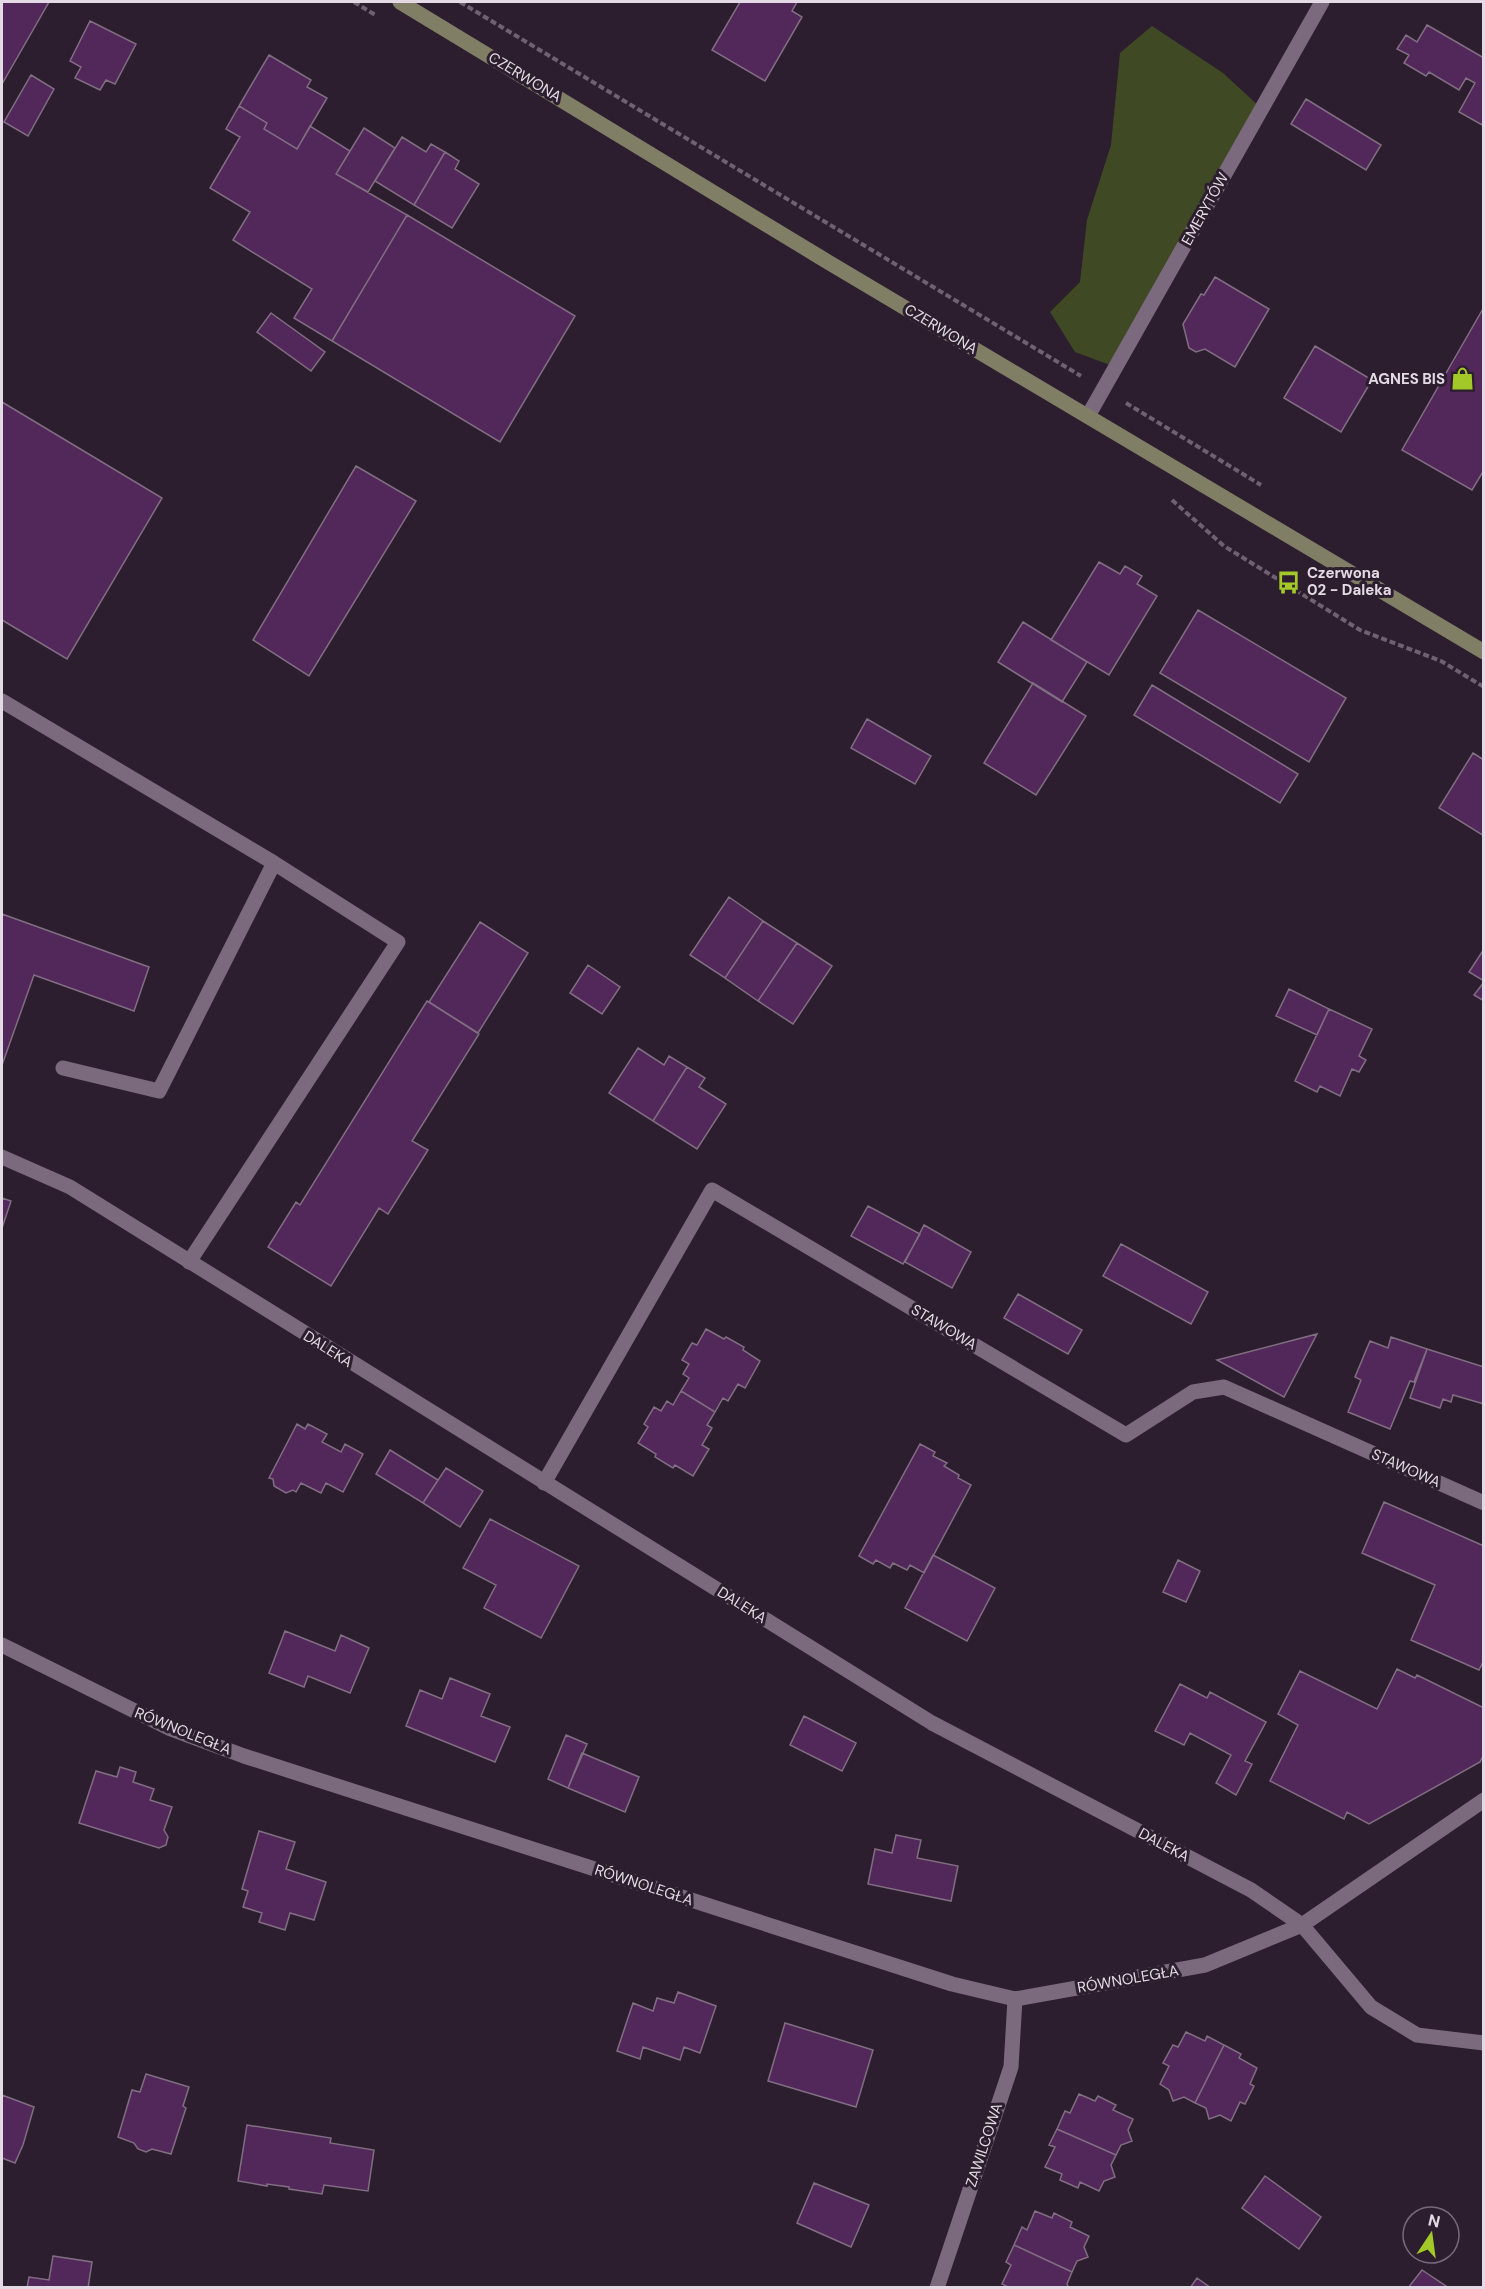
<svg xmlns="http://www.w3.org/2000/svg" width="1485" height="2289" viewBox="0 0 1485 2289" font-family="'DM Sans',sans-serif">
<rect width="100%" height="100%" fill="#2d1e2f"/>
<!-- green -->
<path fill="#3f4a25" d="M1152 26 1223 73 1262 109 1113 366 1075 352 1050 312 1080 282 1087 220 1111 145 1120 53Z"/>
<!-- building -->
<path fill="#522759" stroke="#806e82" stroke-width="1.5" d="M2 2H49L2 84Z
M740 2H797L792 11 802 17 765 81 712 50Z
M90 21 136 44 115 84 106 80 100 90 75 78 81 67 70 61Z
M1427 25 1484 58V126L1459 112 1475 83 1466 78 1459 90 1429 72 1426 76 1404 63 1409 55 1397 49 1406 35 1417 42Z
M269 55 311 80 307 87 327 98 297 149 264 129 267 123 239 106Z
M31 75 54 89 28 136 4 122Z
M1306 99 1381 145 1366 170 1291 124Z
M239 106 267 123 264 129 297 149 310 126 350 151 336 174 407 215 332 341 294 318 312 289 233 240 250 212 210 188 240 137 226 129Z
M364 128 395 148 368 192 336 174Z
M402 137 426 152 431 144 445 152 414 205 375 181Z
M445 152 459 161 455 169 479 184 452 228 414 205Z
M407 215 575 316 500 442 332 341Z
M1215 277 1269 309 1235 367 1205 349 1196 352 1189 348 1183 324 1201 294 1204 295Z
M1484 307V470L1472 490 1402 450Z
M271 313 325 352 311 371 257 332Z
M1315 346 1372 380 1341 432 1284 398Z
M2 402 162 498 67 659 2 620Z
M356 466 416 501 309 676 253 640Z
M1099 562 1120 574 1125 566 1142 576 1137 584 1157 596 1109 675 1051 640Z
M1198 610 1346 698 1309 762 1160 673Z
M1023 622 1087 662 1062 702 998 662Z
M1033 683 1086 716 1036 795 984 763Z
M1152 685 1298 774 1280 803 1134 715Z
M867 719 931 756 915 784 851 748Z
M1473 753 1484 760V836L1439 808Z
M729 897 763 921 725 978 690 955Z
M2 914 149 967 134 1011 34 975 2 1065Z
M763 921 797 943 758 1001 725 978Z
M480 922 528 953 478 1033 429 1002Z
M797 943 832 966 793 1024 758 1001Z
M1484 949V981L1469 972Z
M588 965 620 987 602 1014 570 993Z
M1484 982V1001L1474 995Z
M1289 989 1329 1009 1317 1035 1276 1016Z
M427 1001 479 1034 412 1141 428 1150 388 1214 379 1208 331 1286 268 1247 296 1202 300 1205Z
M1329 1009 1372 1029 1359 1056 1366 1060 1359 1072 1352 1069 1340 1096 1320 1086 1317 1092 1295 1081Z
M638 1048 664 1065 669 1056 687 1067 653 1121 609 1093Z
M687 1067 705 1078 699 1087 726 1104 697 1149 653 1121Z
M2 1198 11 1201 2 1228Z
M868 1206 920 1234 903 1264 851 1236Z
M924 1225 971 1252 952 1288 905 1262Z
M1121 1244 1208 1292 1191 1324 1103 1276Z
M1018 1294 1082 1330 1068 1354 1004 1318Z
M706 1329 724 1339 726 1337 744 1347 743 1350 760 1361 745 1388 738 1384 728 1401 723 1398 715 1412 681 1391 689 1378 683 1374 689 1364 682 1360 692 1343 697 1345Z
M1317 1334 1284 1397 1217 1360Z
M1391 1337 1427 1349 1414 1382 1410 1381 1390 1429 1348 1412 1361 1380 1355 1377 1370 1341 1388 1348Z
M1427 1349 1484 1367V1404L1453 1395 1451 1402 1443 1399 1440 1408 1410 1398Z
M681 1391 715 1412 707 1425 712 1428 702 1445 709 1449 693 1476 675 1465 673 1468 655 1457 656 1454 638 1443 648 1427 644 1424 654 1407 661 1411 667 1401 673 1405Z
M297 1424 305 1429 308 1424 327 1434 322 1442 341 1452 345 1444 363 1454 343 1492 326 1483 321 1493 301 1483 296 1492 293 1490 286 1493 274 1486 273 1479 269 1478Z
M920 1444 935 1452 933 1456 947 1463 944 1466 959 1475 958 1478 971 1485 924 1573 910 1565 907 1570 893 1563 890 1568 876 1560 873 1564 859 1556Z
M390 1450 438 1480 423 1503 376 1474Z
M446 1468 483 1491 460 1527 423 1503Z
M1384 1502 1484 1546V1660L1479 1670 1411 1640 1435 1585 1362 1553Z
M490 1519 579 1566 541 1638 484 1608 496 1585 463 1568Z
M933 1555 995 1588 967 1641 905 1608Z
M1178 1560 1200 1571 1186 1602 1163 1592Z
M285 1631 335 1651 341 1635 369 1648 350 1693 308 1676 304 1687 269 1673Z
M1397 1669 1415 1678 1417 1675 1484 1708V1754L1480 1762 1369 1824 1347 1812 1344 1819 1270 1781 1298 1725 1278 1714 1300 1671 1377 1709Z
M450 1678 490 1694 481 1716 510 1727 495 1762 406 1726 420 1690 442 1699Z
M1180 1684 1207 1698 1210 1692 1266 1722 1245 1761 1252 1764 1236 1795 1216 1783 1231 1755 1190 1733 1184 1745 1155 1731Z
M804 1716 856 1743 842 1771 790 1745Z
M566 1735 587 1744 568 1788 548 1779Z
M582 1753 639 1777 625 1812 568 1788Z
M120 1767 136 1772 133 1782 154 1789 150 1800 172 1807 164 1830 168 1837 166 1845 159 1848 79 1823 96 1771 117 1777Z
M259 1831 295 1842 286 1869 326 1882 314 1920 290 1913 285 1930 259 1922 262 1913 243 1907 248 1891 242 1889Z
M896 1835 921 1840 917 1858 958 1866 951 1901 868 1884 875 1849 892 1853Z
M678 1992 716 2006 700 2053 684 2047 680 2060 643 2047 640 2059 617 2051 633 2003 653 2011 657 1998 674 2003Z
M785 2023 873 2050 856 2107 768 2081Z
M1186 2032 1205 2041 1207 2036 1224 2045 1195 2103 1184 2097 1173 2101 1169 2090 1160 2084 1169 2066 1163 2063 1173 2045 1178 2047Z
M1224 2045 1241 2054 1239 2058 1257 2068 1250 2084 1254 2086 1245 2104 1240 2102 1231 2121 1220 2115 1209 2119 1206 2108 1195 2103Z
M146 2074 189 2087 183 2106 186 2108 171 2154 152 2149 146 2152 138 2149 134 2143 118 2137 132 2090 140 2092Z
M1079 2094 1095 2101 1098 2096 1116 2105 1113 2110 1133 2119 1128 2130 1132 2141 1121 2145 1116 2155 1057 2129 1065 2111 1070 2113Z
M2 2095 34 2107 23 2145 15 2163 2 2158Z
M247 2125 331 2138 330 2143 374 2150 368 2191 324 2185 322 2194 289 2189V2187L267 2184V2186L238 2181Z
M1057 2129 1116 2155 1111 2165 1115 2177 1104 2181 1099 2191 1080 2182 1078 2188 1060 2180 1062 2174 1045 2167 1055 2147 1049 2145Z
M1265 2176 1321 2217 1299 2249 1242 2208Z
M814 2183 869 2205 851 2247 797 2223Z
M1035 2211 1052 2218 1054 2213 1072 2222 1070 2227 1089 2236 1084 2247 1088 2257 1077 2261 1072 2272 1014 2245 1022 2227 1027 2230Z
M1014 2245 1072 2272 1067 2284 1069 2288H1010L1002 2284 1011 2265 1006 2262Z
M53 2256 92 2262 88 2288H27L29 2277 49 2280Z
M1422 2270 1449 2288H1408Z
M1197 2278 1211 2288H1190Z"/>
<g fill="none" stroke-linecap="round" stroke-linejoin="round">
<!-- path -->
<path stroke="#6e6170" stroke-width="4" stroke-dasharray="6 3" stroke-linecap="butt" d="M354 2 377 16
M460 2 1081 376
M1126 403 1261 485
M1172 500 1224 546 1360 630 1441 661 1484 687"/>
<!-- lane -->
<path stroke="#7b6a7e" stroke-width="15" d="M2 701 274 863 159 1091 63 1068
M189 1262 398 942 274 863
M1302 1925 1371 2007 1417 2035 1484 2043
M937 2288 1011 2067 1015 1999"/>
<!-- street -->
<path stroke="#7b6a7e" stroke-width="15" d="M1088 416 1322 2
M2 1157 70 1187 932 1723 1251 1890 1302 1925 1484 1800
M544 1483 712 1190 1126 1435 1193 1392 1224 1387 1484 1503
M2 1645 171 1729 244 1756 952 1984 1015 1999 1205 1965 1302 1925"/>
<!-- secondary -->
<path stroke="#807e65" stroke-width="15" d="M400 2 823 259 1484 652"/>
</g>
<!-- icons -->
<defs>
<symbol id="shop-bare" viewBox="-9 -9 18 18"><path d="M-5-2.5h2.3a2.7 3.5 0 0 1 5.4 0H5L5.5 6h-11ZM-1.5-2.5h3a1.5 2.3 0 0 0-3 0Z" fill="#a2c928" stroke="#2d1e2f" stroke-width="2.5" paint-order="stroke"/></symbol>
<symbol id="bus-bare" viewBox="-9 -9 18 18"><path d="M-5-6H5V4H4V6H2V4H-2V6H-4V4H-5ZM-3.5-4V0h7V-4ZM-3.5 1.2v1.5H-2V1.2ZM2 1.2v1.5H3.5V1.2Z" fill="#a2c928" stroke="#2d1e2f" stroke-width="2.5" paint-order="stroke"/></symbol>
</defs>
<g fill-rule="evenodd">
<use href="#shop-bare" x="1446" y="362" width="33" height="33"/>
<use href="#bus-bare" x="1272" y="566" width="33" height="33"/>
</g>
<g text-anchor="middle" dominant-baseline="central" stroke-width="6" stroke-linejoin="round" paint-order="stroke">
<!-- street labels -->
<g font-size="15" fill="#e4dae5" stroke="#2d1e2f">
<text transform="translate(525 77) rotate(31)">CZERWONA</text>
<text transform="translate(1205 209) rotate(-61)">EMERYTÓW</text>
<text transform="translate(941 329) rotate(31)">CZERWONA</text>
<text transform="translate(944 1327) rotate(31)">STAWOWA</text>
<text transform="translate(328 1349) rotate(32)">DALEKA</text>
<text transform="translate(1406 1468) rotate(24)">STAWOWA</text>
<text transform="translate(742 1605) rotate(32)">DALEKA</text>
<text transform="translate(183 1731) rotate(22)">RÓWNOLEGŁA</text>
<text transform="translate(1164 1845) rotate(28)">DALEKA</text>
<text transform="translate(644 1885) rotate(18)">RÓWNOLEGŁA</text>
<text transform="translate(1128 1979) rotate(-10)">RÓWNOLEGŁA</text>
<text transform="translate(984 2145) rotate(-72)">ZAWILCOWA</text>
</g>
<!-- poi labels -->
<g font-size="15" font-weight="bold" fill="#e4dae5" stroke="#2d1e2f" text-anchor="end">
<text x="1445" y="379">AGNES BIS</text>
<text x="1307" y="573" text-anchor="start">Czerwona<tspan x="1307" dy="17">02 - Daleka</tspan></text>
</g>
</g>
<!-- border -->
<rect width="1485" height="2289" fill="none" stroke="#e4dae5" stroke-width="6"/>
<!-- north arrow -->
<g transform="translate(1431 2235) rotate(13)"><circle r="28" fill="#2d1e2f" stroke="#766978" stroke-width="1.5"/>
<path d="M0-4.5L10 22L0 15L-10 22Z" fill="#a2c928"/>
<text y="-9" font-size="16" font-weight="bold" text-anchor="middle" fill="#e4dae5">N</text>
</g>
</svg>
